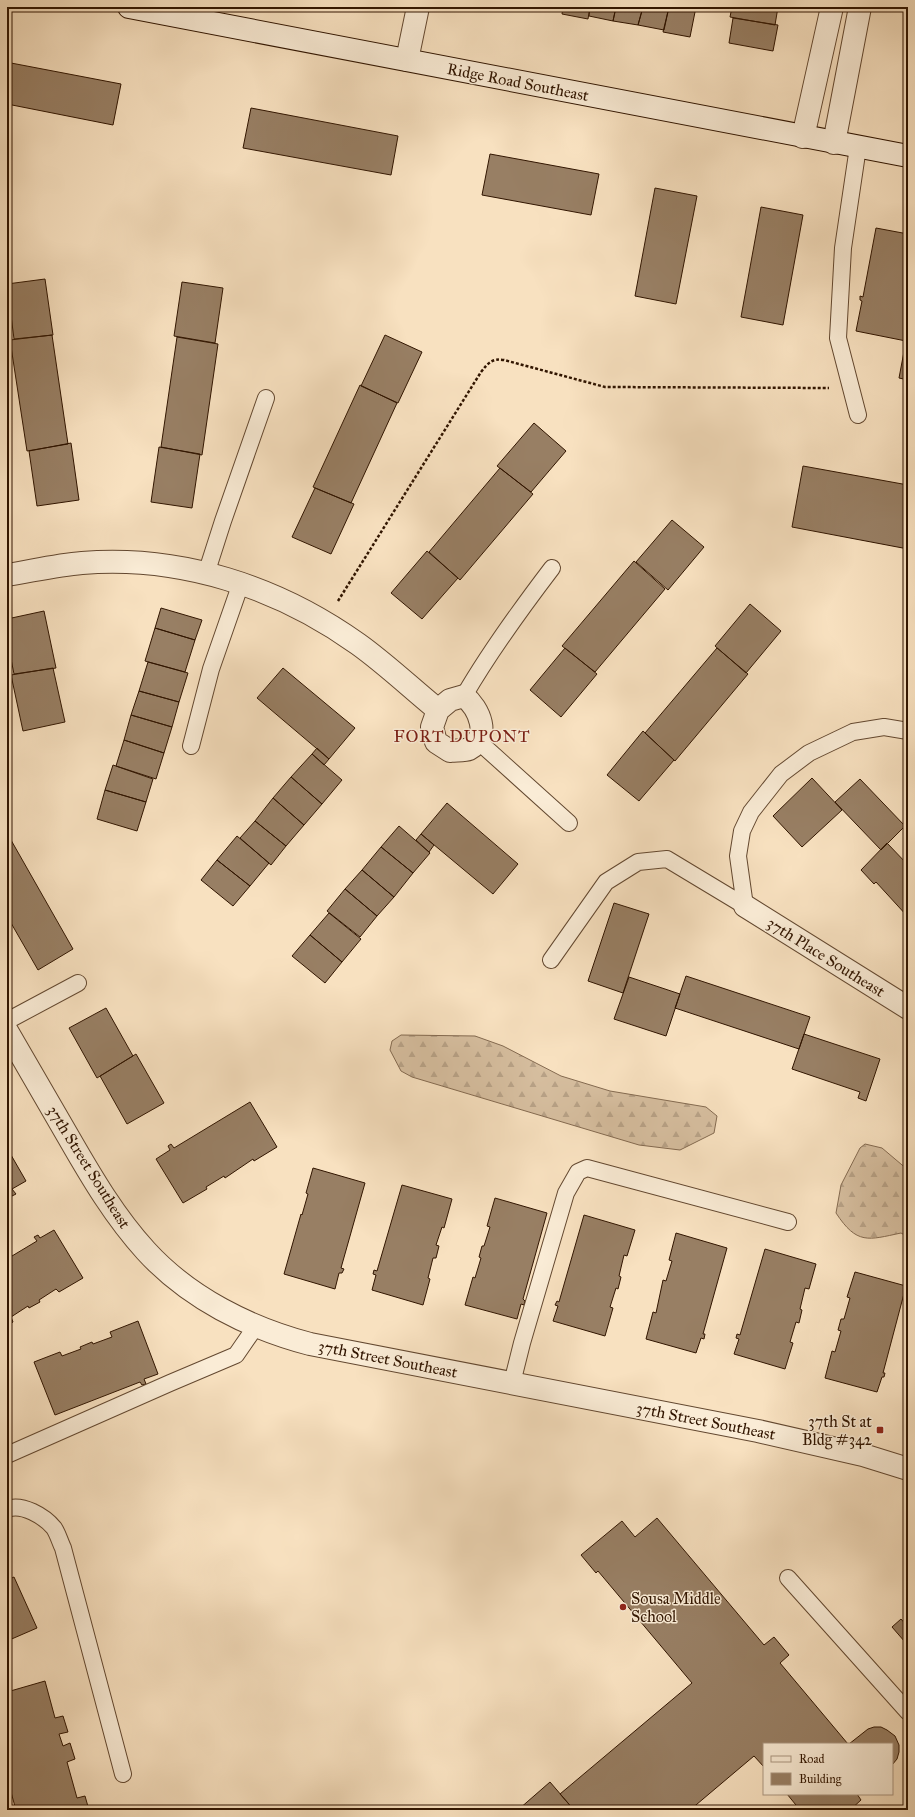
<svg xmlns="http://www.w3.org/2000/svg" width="915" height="1817" viewBox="0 0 915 1817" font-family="'IM FELL Great Primer',serif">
<defs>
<pattern id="forest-firs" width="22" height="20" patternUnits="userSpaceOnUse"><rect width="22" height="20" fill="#d6be9f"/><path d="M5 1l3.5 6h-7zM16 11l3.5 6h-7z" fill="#b8a287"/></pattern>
</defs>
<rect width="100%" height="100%" fill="#f8e1c0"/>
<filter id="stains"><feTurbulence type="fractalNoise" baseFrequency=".005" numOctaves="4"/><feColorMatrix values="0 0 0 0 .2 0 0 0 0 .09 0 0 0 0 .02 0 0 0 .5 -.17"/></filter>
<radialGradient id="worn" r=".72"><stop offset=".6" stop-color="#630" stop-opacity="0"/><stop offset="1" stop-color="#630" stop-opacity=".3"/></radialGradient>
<!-- forest -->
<path fill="url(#forest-firs)" stroke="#846a50" d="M401 1035 475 1036 503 1046 561 1076 610 1091 706 1107 717 1116 714 1133 680 1150 639 1145 412 1077 401 1071 390 1050 392 1041Z
M865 1144 882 1148 908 1170V1237L901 1233C868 1240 857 1245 836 1213L841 1185 860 1148Z"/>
<!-- building -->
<path fill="#987f64" stroke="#311500" d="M563 7H590L588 19 562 14Z
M590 7H616L613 21 589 16Z
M616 7H643L638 25 613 21Z
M643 7H669L664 30 638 25Z
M669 7H696L690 37 663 32Z
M732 7H778L775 25 730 17Z
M733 18 778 25 773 51 729 43Z
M11 63 121 84 113 125 7 104V85Z
M251 108 398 136 391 175 243 148Z
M490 154 599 174 591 215 482 195Z
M655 188 697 196 676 304 635 296Z
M761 207 803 215 783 325 741 317Z
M876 228 908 234V380L899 378 906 341 856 331 862 301 860 300V296L863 297Z
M45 279 53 335 14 339 7 284Z
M182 282 223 288 215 343 174 336Z
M52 335 68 444 27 451 10 340Z
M385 335 422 352 398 403 361 386Z
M177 337 218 344 202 455 161 447Z
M360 385 397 403 351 503 313 487Z
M534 423 566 451 531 492 497 466Z
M71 443 79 500 37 506 29 451Z
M159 447 200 454 192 508 151 502Z
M803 466 908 485V549L792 527Z
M500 468 533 494 460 580 429 552Z
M315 488 354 504 331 554 292 537Z
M672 520 704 547 668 590 636 562Z
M427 551 458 578 422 619 391 593Z
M634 561 665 589 595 672 562 646Z
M750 604 781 631 746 673 715 646Z
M161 608 202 620 195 640 155 628Z
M44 611 56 668 14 674 7 639V619Z
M155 628 195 640 185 672 145 661Z
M565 648 597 674 561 717 530 690Z
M717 648 748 674 675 761 645 733Z
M148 662 188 673 179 702 139 691Z
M53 668 65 722 23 731 11 675Z
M283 668 355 728 329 759 257 698Z
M139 691 179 702 172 727 131 715Z
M131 715 172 727 164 753 124 740Z
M643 731 674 760 639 801 607 775Z
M124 740 164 753 156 779 116 766Z
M317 748 329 759 324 765 312 754Z
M312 754 342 780 322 804 291 777Z
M113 765 153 779 146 802 105 790Z
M291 777 322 804 304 825 273 798Z
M812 778 842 810 802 847 773 816Z
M860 779 905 826 881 850 835 802Z
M105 790 146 802 137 831 97 819Z
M273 798 304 825 286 846 255 821Z
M447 803 518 864 493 894 421 834Z
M255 821 286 846 271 865 240 838Z
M399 826 430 853 413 873 381 847Z
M7 833 73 949 38 970 7 916Z
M421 834 434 845 429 852 416 840Z
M237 836 269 863 250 886 217 860Z
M887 843 908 865V917L876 882 874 884 861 870Z
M381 847 413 873 394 897 362 870Z
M217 860 250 886 233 906 201 880Z
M362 870 394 897 377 916 345 889Z
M345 889 377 916 360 937 327 911Z
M614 903 649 914 623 993 588 981Z
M329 913 361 939 342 962 310 935Z
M310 935 342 962 325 983 292 956Z
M686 976 810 1017 799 1049 675 1008Z
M629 977 680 994 666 1036 614 1019Z
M106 1008 133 1056 97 1078 69 1028Z
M804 1034 880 1059 866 1101 858 1098 860 1092 792 1069Z
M136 1054 164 1103 127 1124 100 1076Z
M250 1102 277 1147 254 1161 253 1159 225 1178 224 1176 206 1187 207 1189 183 1203 156 1159 170 1150 168 1146 171 1144 174 1148Z
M7 1148 26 1181 12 1189 16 1194 10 1197 7 1193Z
M313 1168 365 1183 341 1268 344 1269 342 1273H339L335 1289 284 1274 301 1214 302 1215 308 1194 306 1193Z
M402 1185 452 1199 444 1228 442 1227 436 1245 439 1246 436 1258H433L428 1278 430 1279 423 1305 372 1290 376 1275 373 1274 374 1270 377 1271Z
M495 1198 547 1213 523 1299 525 1301 524 1305 521 1304 517 1319 465 1305 473 1277 475 1278 481 1258 479 1257 482 1246H484L490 1227 487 1226Z
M584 1215 635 1230 627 1256 624 1255 619 1276 621 1277 618 1289 616 1288 610 1307 613 1308 605 1336 553 1321 558 1306 555 1305 557 1301 559 1302Z
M54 1230 83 1278 59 1292 56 1289 39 1300 40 1302 29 1308 28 1306 11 1317 13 1322 7 1326V1259L37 1241 34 1237 38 1235 40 1238Z
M676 1233 727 1248 703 1334H705L704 1339 701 1338 696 1353 646 1339 653 1312 656 1313 663 1280 666 1281 672 1261 669 1260Z
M765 1249 816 1264 809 1289 805 1288 800 1309 802 1310 799 1323 796 1322 790 1342 793 1343 785 1369 734 1354 739 1339 736 1338 737 1334 740 1335Z
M855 1272 906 1286 883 1373H885L884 1377H882L877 1392 825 1378 832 1351 835 1352 841 1331 838 1330 841 1319H844L850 1298 847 1297Z
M138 1321 158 1374 144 1379 146 1384 142 1385 140 1382 55 1415 34 1362 60 1352 62 1356 81 1349 80 1347 92 1342 93 1344 112 1337 110 1332Z
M657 1518 764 1645 774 1637 789 1655 780 1663 848 1744H764V1767L754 1756 690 1810H574L560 1794 692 1683 598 1571 596 1573 581 1555 622 1521 635 1537Z
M14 1577 37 1628 7 1641V1580Z
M901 1619 908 1627V1638L905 1642 892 1627Z
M45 1681 55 1718 63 1716 68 1732 59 1734 63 1746 70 1743 75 1759 67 1762 77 1798 85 1796 89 1810H16L7 1778V1692Z
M874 1727H881L887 1730 895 1736 899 1745V1752L897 1759 892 1765V1744H849L868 1729Z
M550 1782 574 1810H520L519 1809Z
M787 1794H857L861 1800 850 1810H800Z"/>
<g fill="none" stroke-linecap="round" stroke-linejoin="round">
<defs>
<path id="service" d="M858 415 838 338 843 248 858 147
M206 574 223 521 266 398
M464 696C490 651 520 610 552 568
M478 741 569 823
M191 746 211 669 241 583
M745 906 738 856 742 831 751 812 781 774 809 753 853 732 884 727 908 731
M551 960 606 882 638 862 667 859 745 906
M7 1021 78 983
M512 1383 522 1343 566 1193 578 1172 587 1168 788 1222
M7 1455 170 1383 236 1355 256 1326
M7 1509C22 1503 44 1516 54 1528 58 1534 60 1542 63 1548L123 1774
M788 1578 908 1712"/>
<path id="minor" d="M407 60 418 7
M803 137 832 7
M834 143 860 7
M7 575C32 571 57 565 82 563 181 555 278 587 358 644 386 664 411 688 438 710
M464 696C479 708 492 737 469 749 464 751 455 750 450 751L436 742 432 727 438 710 450 700Z
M745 906 908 1008
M7 1031C28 1067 49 1103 69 1138 92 1178 115 1217 146 1251 189 1298 249 1328 310 1344L758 1431 863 1455 908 1469"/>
<path id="secondary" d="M129 7 908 156"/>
</defs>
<!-- service casing -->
<use href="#service" stroke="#634830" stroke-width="18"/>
<!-- minor casing -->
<use href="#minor" stroke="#634830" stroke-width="24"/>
<!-- secondary casing -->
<use href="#secondary" stroke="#311500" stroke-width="24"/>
<!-- path -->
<path stroke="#311500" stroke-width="2.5" stroke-dasharray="3 2" stroke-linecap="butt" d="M338 601 481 372C488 363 492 358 504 360L605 387 829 388"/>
<!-- service -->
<use href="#service" stroke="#faecd6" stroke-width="16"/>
<!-- minor -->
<use href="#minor" stroke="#faecd6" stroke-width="22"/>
<!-- secondary -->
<use href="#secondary" stroke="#faecd6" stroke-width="22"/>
</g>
<!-- markers -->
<g fill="#8f2418" stroke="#faecd6" stroke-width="1.5">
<rect x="876" y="1426" width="8" height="8" rx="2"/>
<circle cx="623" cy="1607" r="4"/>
</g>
<g text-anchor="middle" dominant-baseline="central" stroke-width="3" stroke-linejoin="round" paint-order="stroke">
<!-- street labels -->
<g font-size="16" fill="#311500" stroke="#faecd6">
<text transform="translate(518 82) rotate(11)">Ridge Road Southeast</text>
<text transform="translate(826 957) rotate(32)">37th Place Southeast</text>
<text transform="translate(89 1167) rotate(58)">37th Street Southeast</text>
<text transform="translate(388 1359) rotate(11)">37th Street Southeast</text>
<text transform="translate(706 1421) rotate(11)">37th Street Southeast</text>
</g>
<!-- poi labels -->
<g font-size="16" fill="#311500" stroke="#faecd6" text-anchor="end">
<text x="872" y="1421">37th St at<tspan x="872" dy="18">Bldg #342</tspan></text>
<text x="631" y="1598" text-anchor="start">Sousa Middle<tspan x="631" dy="18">School</tspan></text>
</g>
<!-- neighbourhood labels -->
<g font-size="17" letter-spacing="1" fill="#7a1f14" stroke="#faecd6">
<text x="462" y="736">FORT DUPONT</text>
</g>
</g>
<!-- margin -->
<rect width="915" height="1817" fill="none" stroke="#f8e1c0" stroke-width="24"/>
<rect x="8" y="8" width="899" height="1801" fill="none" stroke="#311500" stroke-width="2"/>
<rect x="12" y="12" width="891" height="1793" fill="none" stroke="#311500"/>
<!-- legend -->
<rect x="763" y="1743" width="130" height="52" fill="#faecd6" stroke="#aa9680"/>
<rect x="771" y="1756" width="20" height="6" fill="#faecd6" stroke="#aa9680"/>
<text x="799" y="1763" font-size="12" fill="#311500">Road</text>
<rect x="771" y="1773" width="20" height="12" fill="#987f64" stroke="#aa9680"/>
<text x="799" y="1783" font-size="12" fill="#311500">Building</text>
<rect width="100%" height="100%" filter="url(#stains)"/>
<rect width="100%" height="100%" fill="url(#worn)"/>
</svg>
